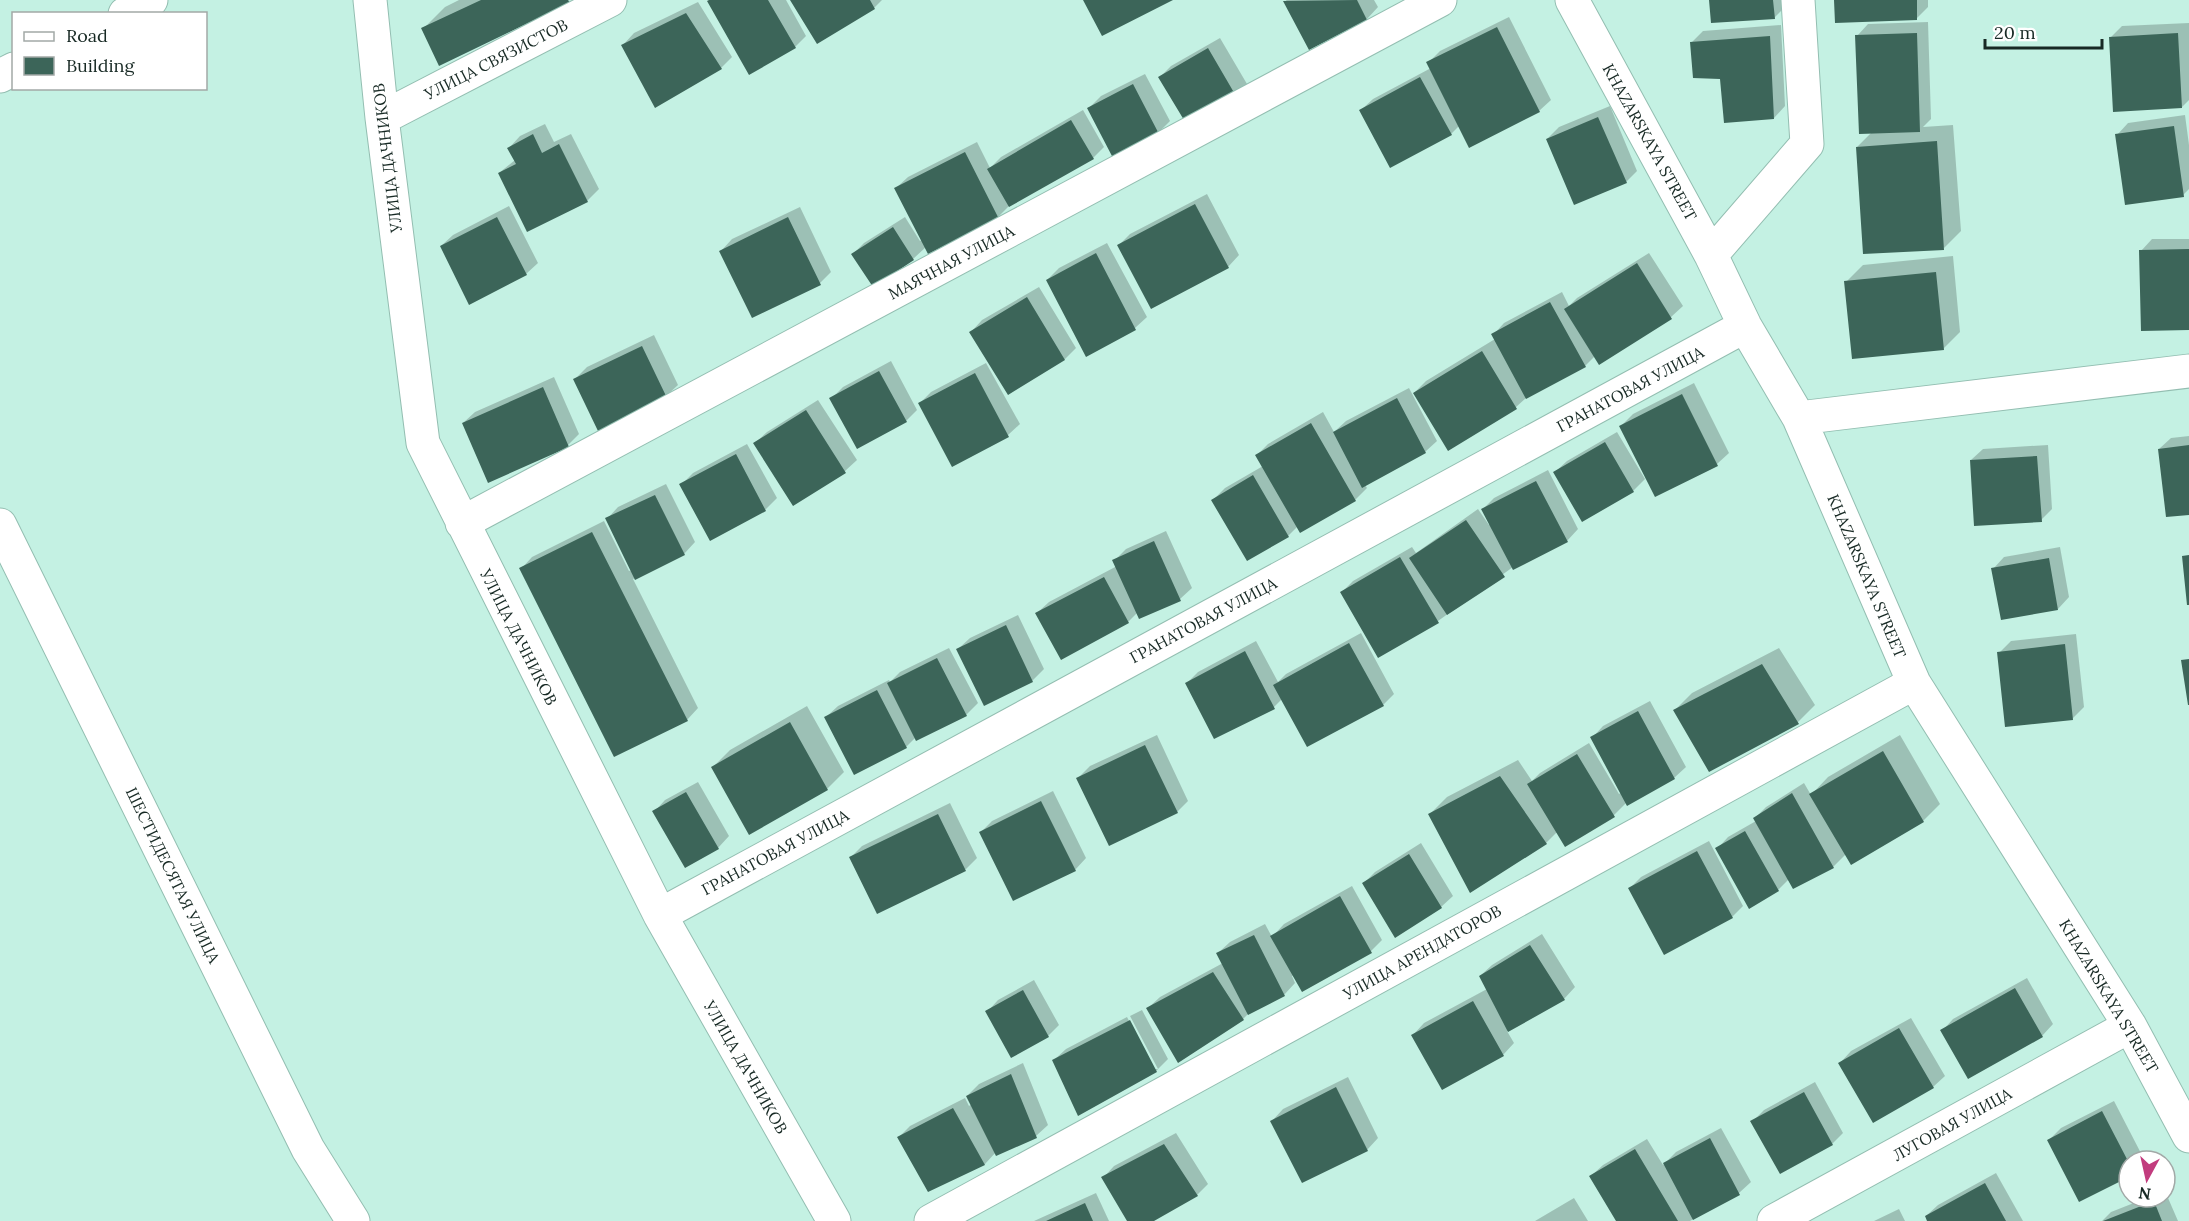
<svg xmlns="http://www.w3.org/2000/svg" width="2189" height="1221" viewBox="0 0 2189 1221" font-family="Lora,serif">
<rect width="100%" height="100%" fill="#c4f1e3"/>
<!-- shadow -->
<path fill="#0003" d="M459 0H571L423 29 445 7Z
M710 0H786L806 36 795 47Z
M792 0H882L874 8Z
M1286 0H1374L1378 7 1367 19 1310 48Z
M1711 0H1785L1786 6 1774 18Z
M1835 0H1928V7L1917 18Z
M698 2 732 57 721 68 623 45 634 33Z
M1509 17 1551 100 1539 111 1460 125 1451 134 1361 110 1373 99 1431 68 1428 63 1440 51Z
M1928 22 1931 119 1923 127 1953 125 1961 231 1944 248 1857 147 1872 132 1857 36 1868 24Z
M2189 23V100L2182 107 2110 38 2122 26Z
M1781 25 1785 106 1774 118 1721 78 1692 42 1703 31Z
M1220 38 1247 84 1236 95 1160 77 1171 66Z
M1145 74 1170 121 1158 133 1089 108 1101 96Z
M1610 106 1637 171 1626 182 1547 139 1559 127Z
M1083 110 1104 147 1093 158 1009 206 998 217 926 247 913 259 853 254 864 243 905 217 920 241 922 240 896 188 908 177 977 142 990 168 1001 157Z
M2185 115 2189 145V189L2183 195 2117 135 2128 123Z
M545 124 554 142 571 134 599 189 587 201 499 173 515 160 509 148 520 136Z
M1207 194 1239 255 1228 267 1119 245 1130 234Z
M509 206 538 263 526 274 441 246 453 235Z
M800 207 831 272 820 283 721 251 732 239Z
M2152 239H2189V328L2141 251Z
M1107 243 1147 317 1135 328 1047 280 1059 268Z
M1649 253 1683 306 1671 317 1600 362 1595 356 1585 366 1526 398 1516 407 1448 448 1414 393 1426 381 1495 339 1493 335 1504 323 1562 292 1569 306 1577 298Z
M1953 256 1960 332 1943 349 1846 282 1863 265Z
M1039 287 1076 348 1065 359 1008 392 971 332 982 320Z
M654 335 678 385 666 396 575 379 587 367Z
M891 361 917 410 906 421 831 399 843 387Z
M986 363 1020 424 1008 435 920 403 931 392Z
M554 377 579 434 568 445 463 423 475 412Z
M1694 383 1729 453 1717 464 1656 495 1621 426 1633 414Z
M1409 388 1437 441 1425 452 1365 485 1367 488 1355 500 1301 531 1298 526 1288 536 1213 500 1225 488 1263 466 1257 455 1268 444 1323 412 1334 432 1346 421Z
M818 400 857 460 845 471 793 504 755 443 767 432Z
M1617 432 1645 479 1633 491 1583 520 1555 472 1567 461Z
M2189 436V513L2159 449 2171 438Z
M747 444 777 498 765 510 681 485 693 473Z
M2048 445 2052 509 2041 520 1971 460 1983 449Z
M1548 470 1578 529 1567 541 1513 567 1438 621 1342 592 1353 581 1412 547 1416 553 1478 509 1489 525 1490 524 1483 509 1494 498Z
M666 484 695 542 684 554 633 579 698 708 687 720 521 569 532 557 604 521 629 571 632 570 607 519 618 507Z
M1166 531 1192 588 1180 599 1140 617 1138 612 1128 622 1037 613 1049 602 1117 566 1114 561 1126 549Z
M2060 547 2069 597 2058 609 1993 569 2004 557Z
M1018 615 1044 669 1032 681 958 649 970 638Z
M1361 633 1394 694 1383 705 1282 699 1274 707 1187 683 1198 672 1256 641 1278 682 1286 674Z
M2076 634 2084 707 2072 719 1999 653 2011 641Z
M949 648 978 703 966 715 917 739 916 737 906 747 855 773 826 717 838 706 889 680 890 682 900 672Z
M1779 648 1815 705 1798 722 1710 770 1675 710 1692 693Z
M1650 701 1686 767 1674 778 1627 802 1614 815 1557 832 1546 843 1430 814 1447 797 1518 760 1532 781 1540 773 1589 743 1619 794 1622 792 1592 738 1603 726Z
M807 706 844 772 827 789 713 767 730 750Z
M1157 735 1188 801 1177 812 1078 778 1090 766Z
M1900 735 1940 804 1923 821 1846 854 1833 867 1789 879 1778 890 1717 849 1728 837 1756 821 1754 819 1766 807 1804 783 1811 795 1828 777Z
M698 782 729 836 718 848 654 812 665 800Z
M1053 791 1086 858 1075 870 981 832 992 821Z
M950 803 977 858 966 869 877 912 850 858 862 846Z
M1709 841 1743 906 1732 917 1630 888 1641 877Z
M1421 843 1453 896 1441 907 1396 935 1364 883 1375 872Z
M1352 886 1382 940 1371 951 1294 975 1292 976 1295 983 1284 995 1250 1012 1243 1019 1148 1008 1160 997 1223 963 1218 953 1230 942 1265 924 1272 937 1284 924Z
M1542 934 1575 987 1564 999 1507 1031 1514 1043 1503 1055 1413 1035 1424 1023 1487 989 1480 976 1492 965Z
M2027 978 2053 1024 2042 1036 1942 1031 1953 1019Z
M1034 980 1059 1025 1048 1036 987 1012 998 1000Z
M1142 1010 1168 1059 1156 1071 1054 1060 1066 1049 1127 1017 1154 1069H1158L1130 1016Z
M1911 1018 1945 1076 1933 1087 1840 1063 1851 1051Z
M1023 1063 1048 1125 1036 1136 996 1152 985 1164 929 1190 899 1137 910 1126 965 1098 969 1106 972 1104 967 1096 979 1084Z
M1348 1077 1378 1138 1367 1150 1272 1121 1283 1109Z
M1815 1082 1843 1133 1832 1144 1752 1122 1764 1110Z
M2114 1101 2145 1161H2129V1175L2049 1140 2061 1128Z
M1721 1128 1751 1182 1739 1193 1690 1221H1618L1591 1176 1603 1165 1647 1139 1663 1165 1676 1152Z
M1176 1133 1208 1184 1197 1195 1151 1221H1129L1103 1178 1114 1166Z
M1996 1173 2023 1221H1929L1926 1216 1938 1205Z
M2165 1191 2178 1221H2102L2111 1212 2149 1197H2165Z
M1096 1193 1109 1221H1034Z
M1574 1198 1588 1221H1535Z
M1899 1209 1905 1221H1874Z"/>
<!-- building -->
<path fill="#3c6559" d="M481 0H568L570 3 439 66 421 28Z
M709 0H768L796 48 749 75 707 1Z
M790 0H870L875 9 817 44Z
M1083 0H1173L1102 36Z
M1357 0 1367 20 1309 50 1283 1Z
M1709 0H1773L1775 19 1711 23Z
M1834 0H1917V20L1835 23Z
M686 13 722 69 655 108 621 45Z
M1497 27 1540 112 1469 148 1426 62Z
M1917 33 1920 132 1859 134 1855 35Z
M2178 33 2182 108 2113 112 2109 37Z
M1770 36 1774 119 1724 123 1720 79 1693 78 1690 42Z
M1208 48 1236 96 1187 125 1158 77Z
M1420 77 1452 135 1390 168 1359 110Z
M1133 84 1159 134 1113 158 1087 108Z
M1598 117 1627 183 1574 205 1546 139Z
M1071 120 1094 159 1009 207 987 169Z
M2174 126 2184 197 2125 205 2115 134Z
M533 134 542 153 559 144 588 202 527 232 498 173 516 164 507 148Z
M1937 141 1944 250 1863 254 1856 147Z
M965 152 999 219 928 254 894 188Z
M1195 204 1229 268 1151 309 1117 245Z
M497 217 527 275 469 305 440 246Z
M788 217 821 285 752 318 719 251Z
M893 227 914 260 873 287 851 254Z
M2189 249V330L2141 331 2139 250Z
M1096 253 1136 330 1086 357 1046 280Z
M1637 263 1672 319 1599 365 1564 309Z
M1936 272 1944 350 1852 359 1844 281Z
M1027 297 1065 360 1008 395 969 332Z
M1550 302 1586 367 1526 399 1491 334Z
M642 346 667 398 598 431 573 379Z
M1482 351 1517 409 1448 451 1413 393Z
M879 371 907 422 857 449 829 398Z
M975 373 1009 437 952 467 918 403Z
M543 387 569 447 488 483 462 423Z
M1682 394 1718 466 1655 497 1619 426Z
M1397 398 1426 453 1362 488 1333 432Z
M806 410 846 473 793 506 753 443Z
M1311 423 1356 501 1300 533 1255 455Z
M1605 442 1634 492 1582 522 1553 472Z
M2189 445V515L2166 517 2158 449Z
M736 454 766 511 710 541 679 484Z
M2037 456 2042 522 1974 526 1970 460Z
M1253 475 1289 537 1247 561 1211 500Z
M1536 481 1568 542 1513 570 1481 509Z
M655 495 685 555 635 580 605 518Z
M1466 520 1505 577 1447 615 1409 558Z
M592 532 688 721 614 757 519 568Z
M1154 541 1181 601 1139 619 1112 560Z
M2189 555V605H2187L2182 556Z
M1400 557 1439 623 1378 658 1340 592Z
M2049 558 2058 610 2001 620 1991 568Z
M1104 577 1129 623 1061 660 1035 613Z
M1006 625 1033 682 984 706 956 649Z
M1349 643 1384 706 1307 747 1273 685Z
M2065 644 2073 720 2005 727 1997 652Z
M1245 651 1275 709 1214 739 1185 683Z
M937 658 967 716 916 741 887 683Z
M2189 659V705H2188L2181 660Z
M1762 664 1799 724 1709 772 1673 710Z
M877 690 907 748 854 775 824 717Z
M1638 711 1675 779 1627 806 1590 737Z
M790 722 828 790 749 835 711 767Z
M1145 745 1178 813 1109 846 1076 778Z
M1883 751 1924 822 1851 865 1809 794Z
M1577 754 1615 817 1565 847 1527 784Z
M1500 776 1547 844 1470 893 1428 814Z
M686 792 719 849 685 868 652 811Z
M1792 793 1834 868 1793 889 1753 818Z
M1041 801 1076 871 1013 901 979 832Z
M938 814 966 871 877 914 849 857Z
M1745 831 1779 891 1749 909 1715 848Z
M1697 851 1733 918 1664 955 1628 888Z
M1409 854 1442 908 1395 938 1362 883Z
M1340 896 1372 953 1302 992 1270 936Z
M1254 935 1285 996 1248 1015 1216 953Z
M1530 945 1565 1000 1508 1032 1479 976Z
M1213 972 1244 1020 1178 1063 1146 1008Z
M2015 988 2043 1037 1968 1079 1940 1030Z
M1023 990 1049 1037 1011 1058 985 1011Z
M1473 1001 1504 1056 1442 1090 1411 1035Z
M1130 1020 1157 1072 1078 1116 1052 1060Z
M1899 1028 1934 1088 1873 1123 1838 1063Z
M1011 1074 1037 1138 996 1156 966 1096Z
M1336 1087 1368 1151 1302 1183 1270 1121Z
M1804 1092 1833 1145 1780 1174 1750 1121Z
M953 1108 985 1165 928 1192 897 1137Z
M2102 1111 2129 1163V1177L2079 1202 2047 1140Z
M1710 1138 1740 1195 1693 1220 1663 1163Z
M1164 1144 1198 1196 1154 1221H1127L1101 1177Z
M1635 1149 1678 1221H1616L1589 1176Z
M1985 1183 2006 1221H1927L1925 1216Z
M2154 1201 2162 1221H2103Z
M1085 1203 1093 1221H1046Z"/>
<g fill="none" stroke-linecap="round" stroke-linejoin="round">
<defs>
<path id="minor" d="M370 0 382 118 423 443 660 915 834 1221
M1572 0 1711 255 1745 326 1799 418 1914 683 2130 1026 2189 1136
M125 14 151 0
M0 76 14 69
M382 118 610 0
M1711 255 1807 144 1798 0
M1799 418 2189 371
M462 523 1440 0
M0 525 308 1149 353 1221
M660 915 1745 326
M931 1221 1914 683
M1774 1221 2130 1026"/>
</defs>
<!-- minor casing -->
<use href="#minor" stroke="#93beb1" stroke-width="35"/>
<!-- minor -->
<use href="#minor" stroke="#fff" stroke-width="33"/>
</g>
<g text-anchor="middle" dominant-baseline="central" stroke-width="6" stroke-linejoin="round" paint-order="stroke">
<!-- street labels -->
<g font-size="16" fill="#172924" stroke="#fff">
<text transform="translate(496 59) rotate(-27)">УЛИЦА СВЯЗИСТОВ</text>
<text transform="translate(1650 142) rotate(61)">KHAZARSKAYA STREET</text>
<text transform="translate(387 158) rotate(-97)">УЛИЦА ДАЧНИКОВ</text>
<text transform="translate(951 262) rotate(-28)">МАЯЧНАЯ УЛИЦА</text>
<text transform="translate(1630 389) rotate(-28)">ГРАНАТОВАЯ УЛИЦА</text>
<text transform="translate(1867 576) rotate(67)">KHAZARSKAYA STREET</text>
<text transform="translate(1203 620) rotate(-28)">ГРАНАТОВАЯ УЛИЦА</text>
<text transform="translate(519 637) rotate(63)">УЛИЦА ДАЧНИКОВ</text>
<text transform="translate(775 852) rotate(-28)">ГРАНАТОВАЯ УЛИЦА</text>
<text transform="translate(173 875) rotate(64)">ШЕСТИДЕСЯТАЯ УЛИЦА</text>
<text transform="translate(1422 952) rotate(-29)">УЛИЦА АРЕНДАТОРОВ</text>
<text transform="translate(2109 996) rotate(59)">KHAZARSKAYA STREET</text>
<text transform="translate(746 1067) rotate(60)">УЛИЦА ДАЧНИКОВ</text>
<text transform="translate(1952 1124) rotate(-29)">ЛУГОВАЯ УЛИЦА</text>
</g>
</g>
<!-- legend -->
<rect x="12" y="12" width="195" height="78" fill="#ffffff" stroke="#a2a9a7" stroke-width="1.5"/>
<rect x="24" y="32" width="30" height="9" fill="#ffffff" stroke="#a2a9a7" stroke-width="1.5"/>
<text x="66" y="42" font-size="18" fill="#172924">Road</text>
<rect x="24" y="57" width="30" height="18" fill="#3c6559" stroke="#a2a9a7" stroke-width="1.5"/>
<text x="66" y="72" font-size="18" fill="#172924">Building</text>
<!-- north arrow -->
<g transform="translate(2147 1179) rotate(188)"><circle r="28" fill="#ffffff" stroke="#a2a9a7" stroke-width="1.5"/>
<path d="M0-4.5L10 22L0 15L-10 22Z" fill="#c23c7e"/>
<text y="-9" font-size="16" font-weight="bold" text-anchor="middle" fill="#172924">N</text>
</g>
<!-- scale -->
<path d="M1985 39v9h117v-9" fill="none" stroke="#172924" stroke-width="3"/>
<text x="1994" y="39" font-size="18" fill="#172924" stroke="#ffffff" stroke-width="4.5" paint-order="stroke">20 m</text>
</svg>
